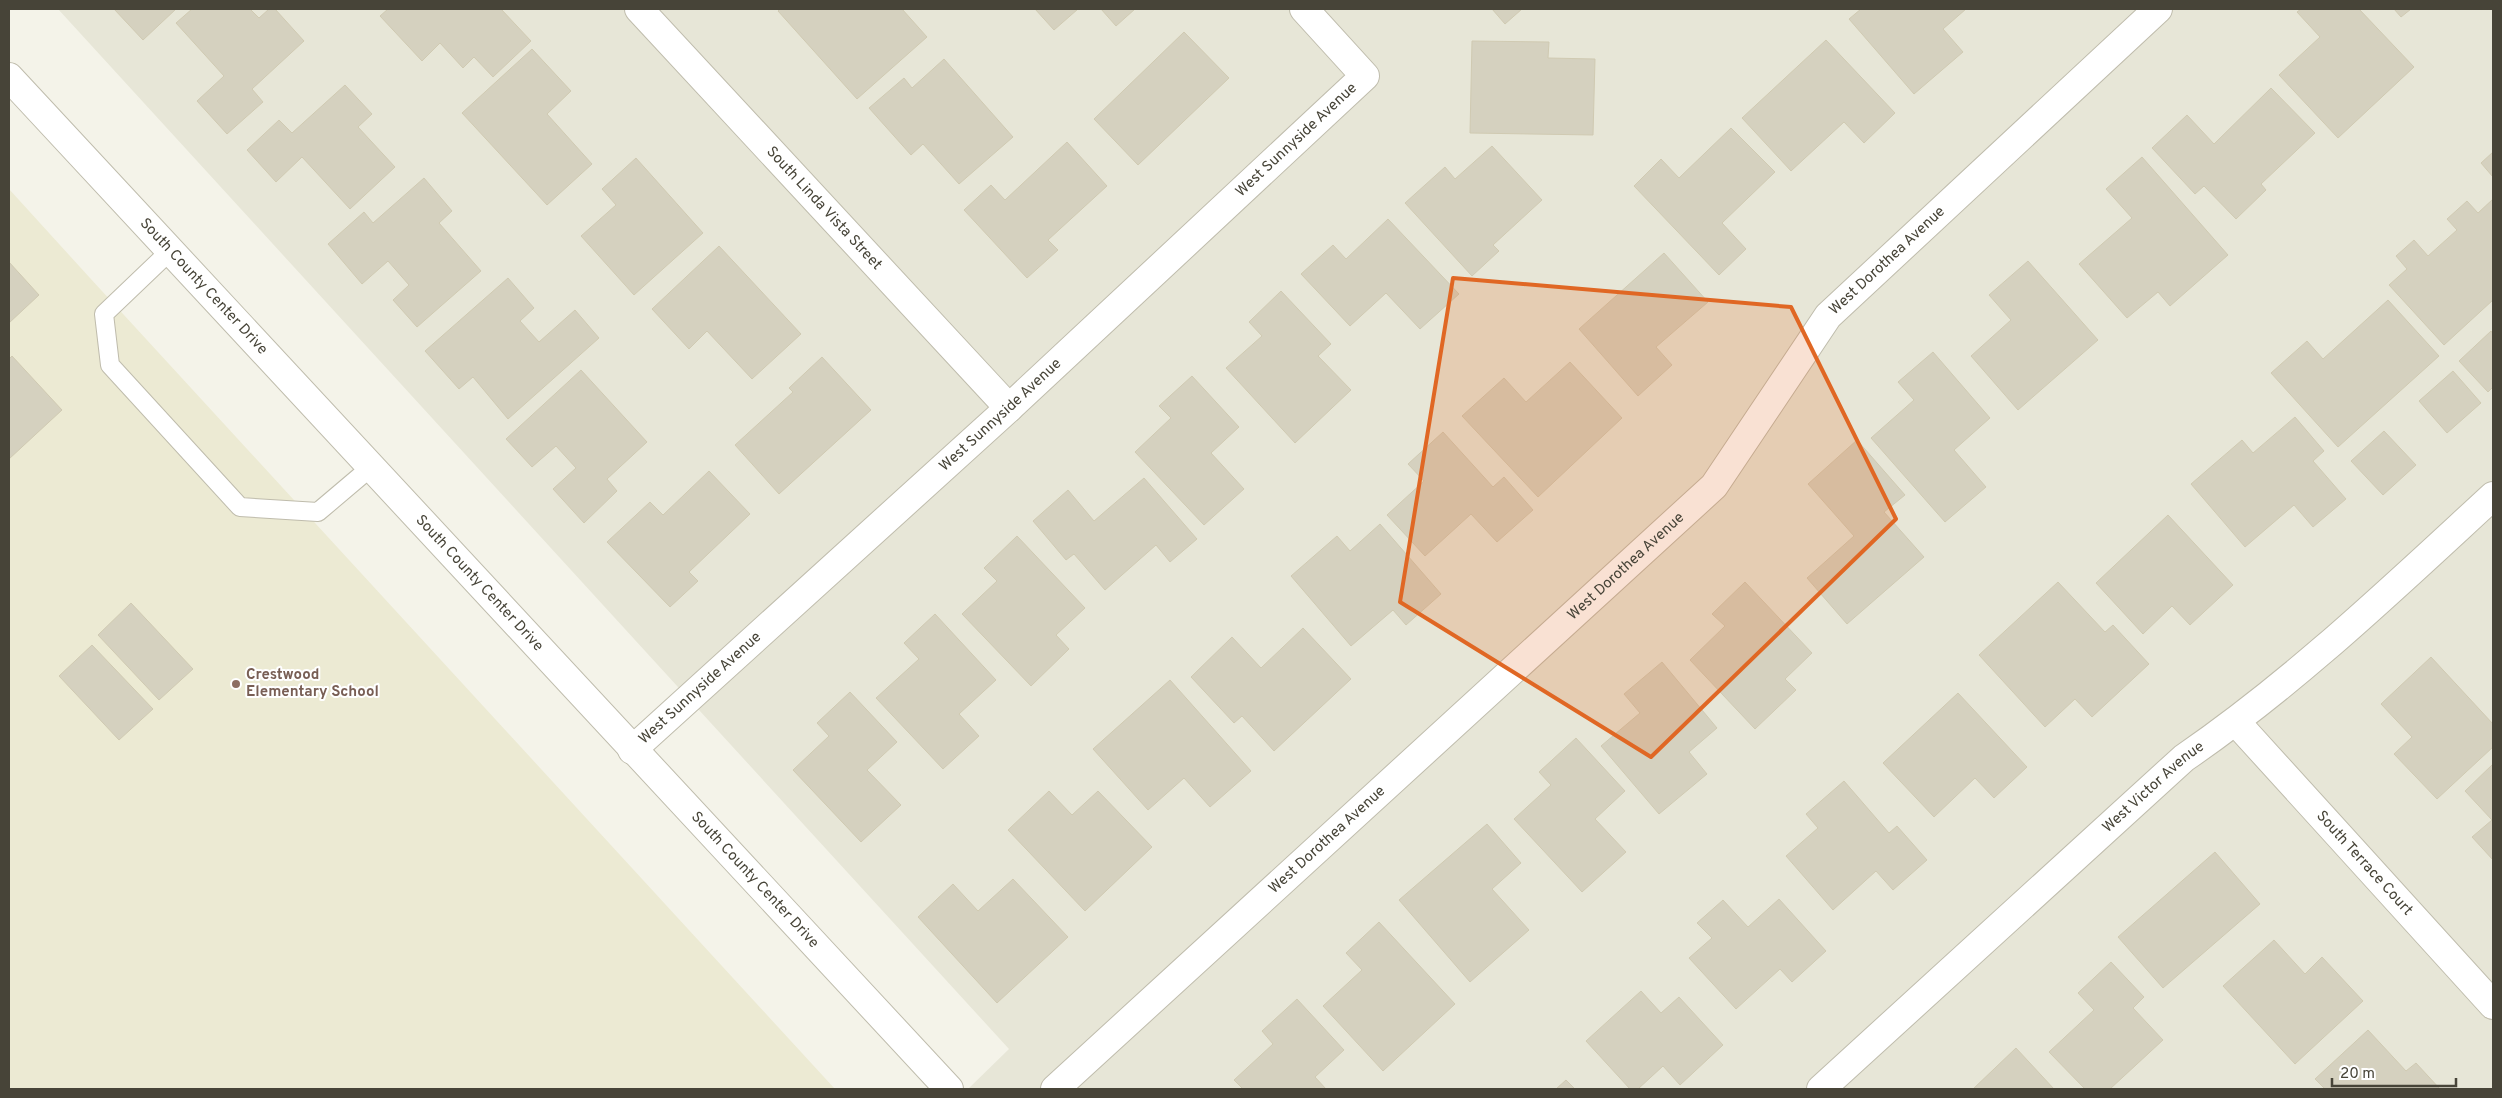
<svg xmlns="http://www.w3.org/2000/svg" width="2502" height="1098" viewBox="0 0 2502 1098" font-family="Overpass,sans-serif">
<rect width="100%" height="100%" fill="#f4f3e9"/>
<!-- residential -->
<path fill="#e7e6d7" d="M58 9H2493V1089H968L1009 1049Z"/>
<!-- education -->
<path fill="#ecead3" d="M9 189 90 278 835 1089H9Z"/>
<!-- building -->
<path fill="#d5d1bf" stroke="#d0cab2" d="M114 9H176L143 40Z
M192 9H250L259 18 269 9H275L304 41 252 89 263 102 227 134 197 101 224 76 176 23Z
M388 9H501L531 41 493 77 474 57 463 68 440 43 422 61 380 16Z
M780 9H902L927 37 857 99 778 11Z
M1035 9H1078L1054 30Z
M1101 9H1135L1116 26Z
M1492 9H1522L1505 24Z
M1861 9H1966L1943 29 1963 52 1914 94 1849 19Z
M2301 9H2359L2414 67 2338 138 2279 75 2320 37 2297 12Z
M2394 9H2411L2401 17Z
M1184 32 1229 78 1138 165 1094 119Z
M1826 40 1895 113 1864 143 1844 122 1791 171 1742 118Z
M1472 41 1549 42 1548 58 1595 59 1593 135 1470 133Z
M532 49 571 91 547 114 592 164 547 205 462 113Z
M944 59 1013 137 959 184 923 144 911 155 869 108 904 78 912 88Z
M345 85 372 114 358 127 395 167 350 209 302 157 276 182 247 150 279 120 292 133Z
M2271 88 2315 133 2261 184 2266 190 2236 219 2204 186 2195 194 2152 148 2187 115 2214 144Z
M1731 128 1775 172 1722 223 1746 249 1719 275 1634 186 1661 159 1679 178Z
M1067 142 1107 186 1048 240 1058 250 1027 278 964 210 991 185 1005 200Z
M1492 146 1542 200 1493 245 1499 251 1472 276 1405 203 1445 167 1455 179Z
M2493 152V177L2481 163Z
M2142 157 2228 255 2170 306 2158 292 2127 318 2079 264 2132 218 2106 189Z
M636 158 703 233 634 295 581 236 616 205 602 189Z
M424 178 452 211 439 223 481 271 417 327 393 300 409 285 388 261 362 284 328 244 364 212 373 223Z
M2493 199V300L2444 345 2389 285 2407 269 2396 256 2414 240 2428 256 2457 230 2447 219 2467 201 2478 213Z
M1388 219 1459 294 1420 329 1386 293 1350 326 1301 274 1333 245 1346 259Z
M719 246 801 334 752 379 707 331 689 349 652 309Z
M1664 253 1708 302 1656 347 1672 365 1638 396 1579 329Z
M2028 261 2098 340 2018 410 1971 356 2011 320 1989 295Z
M9 262 39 295 9 323Z
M508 278 534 308 520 321 539 342 575 310 599 338 508 419 473 377 459 389 425 351Z
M1281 291 1331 344 1318 356 1351 390 1295 443 1226 368 1262 336 1249 322Z
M2388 300 2439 356 2338 447 2271 373 2307 341 2323 359Z
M2491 331 2493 334V387L2488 392 2459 361Z
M1933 352 1990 418 1954 450 1986 487 1945 522 1871 438 1914 400 1898 382Z
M12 356 62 410 9 459V359Z
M822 357 871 410 779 494 735 445 793 392 789 388Z
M1570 362 1622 418 1538 497 1462 416 1504 378 1526 402Z
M581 370 647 442 607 479 617 491 584 523 553 489 576 468 556 446 532 467 506 439Z
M2453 371 2481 403 2447 433 2419 401Z
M1192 376 1239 427 1211 453 1244 489 1204 525 1135 452 1171 418 1159 406Z
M2295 417 2324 451 2313 461 2346 499 2313 527 2294 505 2245 547 2191 484 2242 440 2253 453Z
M2384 431 2416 465 2383 495 2351 461Z
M1443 432 1493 487 1504 477 1533 510 1497 542 1471 514 1425 556 1387 515 1424 481 1408 464Z
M1857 440 1905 495 1884 512 1924 557 1847 624 1807 578 1854 536 1808 484Z
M709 471 750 514 689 572 698 581 670 607 607 542 650 502 663 515Z
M1144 478 1197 539 1170 562 1156 545 1105 590 1074 554 1066 560 1033 521 1068 490 1094 521Z
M2168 515 2233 585 2190 625 2172 606 2143 634 2096 583Z
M1380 524 1441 594 1406 625 1393 610 1351 646 1291 576 1337 536 1350 551Z
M1017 536 1085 608 1056 635 1069 649 1031 686 962 614 997 581 984 568Z
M1745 582 1812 653 1785 679 1796 690 1755 729 1690 660 1725 626 1712 614Z
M2058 582 2105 632 2113 625 2149 664 2092 717 2075 699 2045 727 1979 655Z
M131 603 193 669 159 700 98 635Z
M935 614 996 680 959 714 979 736 943 769 876 698 919 659 904 643Z
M1303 628 1351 679 1274 751 1242 716 1234 723 1191 677 1232 637 1261 668Z
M92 645 153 709 119 740 59 676Z
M2431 657 2493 724V747L2437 799 2394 754 2412 737 2381 704Z
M1662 662 1717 728 1689 752 1707 774 1659 814 1601 746 1640 713 1624 694Z
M1170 680 1251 771 1210 807 1184 778 1148 810 1093 749Z
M850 692 897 742 867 770 901 805 861 842 793 770 829 736 817 723Z
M1958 693 2027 767 1994 798 1975 778 1934 817 1883 763Z
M1576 738 1625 791 1595 819 1626 852 1582 892 1514 819 1551 785 1539 772Z
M2493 764V860L2472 837 2492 820 2465 791Z
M1844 781 1889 833 1897 826 1927 860 1893 890 1876 871 1833 910 1786 856 1818 828 1806 814Z
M1049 791 1072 815 1098 791 1152 847 1085 911 1008 830Z
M1487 824 1521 863 1492 889 1529 930 1470 982 1399 900Z
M2215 852 2260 904 2163 988 2118 937Z
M1013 879 1068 937 997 1003 918 917 953 884 978 911Z
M1779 899 1826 951 1792 982 1780 969 1736 1009 1689 958 1712 938 1697 923 1723 900 1748 927Z
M1379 922 1455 1004 1383 1071 1323 1006 1362 970 1346 953Z
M2274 940 2305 974 2322 957 2363 1001 2295 1064 2223 986Z
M2111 962 2144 997 2133 1008 2163 1040 2110 1089H2085L2049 1052 2094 1010 2078 993Z
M1641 991 1661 1013 1679 997 1723 1045 1680 1085 1663 1066 1638 1089H1630L1586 1041Z
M1297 999 1344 1050 1315 1077 1326 1089H1243L1234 1080 1273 1044 1262 1031Z
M2368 1030 2406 1071 2416 1063 2440 1089H2325L2315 1079Z
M2016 1048 2054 1089H1973Z
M1566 1080 1575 1089H1556Z"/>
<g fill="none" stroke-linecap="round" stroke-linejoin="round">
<defs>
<path id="service" d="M170 251 104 314 110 365 240 507 318 512 370 468"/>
<g id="minor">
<path id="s1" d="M639 9 1009 408"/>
<path id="s2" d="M2236 722 2493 1005"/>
<path id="s3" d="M632 750 1009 408 1365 76 1304 9"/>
<path id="s4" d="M1055 1089 1714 486 1828 316 2158 9"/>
<path id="s5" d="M1821 1089 2184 758C2296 681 2393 588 2493 496"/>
</g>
<g id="tertiary">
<path id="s6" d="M9 77 949 1089"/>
</g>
</defs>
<!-- service casing -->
<use href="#service" stroke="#bfbcac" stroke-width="20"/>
<!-- minor casing -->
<use href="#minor" stroke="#bfbcac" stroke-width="30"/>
<!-- tertiary casing -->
<use href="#tertiary" stroke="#bfbcac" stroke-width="30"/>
<!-- service -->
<use href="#service" stroke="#fff" stroke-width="18"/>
<!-- minor -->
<use href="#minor" stroke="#fff" stroke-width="28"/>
<!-- tertiary -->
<use href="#tertiary" stroke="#fff" stroke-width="28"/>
</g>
<!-- marked area -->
<path fill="#e06724" fill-opacity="0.2" stroke="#e06724" stroke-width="4" stroke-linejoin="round" d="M1453 278 1791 307 1896 519 1651 757 1400 602Z"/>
<!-- markers -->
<circle fill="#8d6e63" stroke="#fff" stroke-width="2" cx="236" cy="684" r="5"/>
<g text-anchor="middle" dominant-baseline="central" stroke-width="4" stroke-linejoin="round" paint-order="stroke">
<!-- street labels -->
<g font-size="15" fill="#474438" stroke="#fff">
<text stroke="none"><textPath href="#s3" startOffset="902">West Sunnyside Avenue</textPath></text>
<text stroke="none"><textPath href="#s1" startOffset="272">South Linda Vista Street</textPath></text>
<text stroke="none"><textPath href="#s4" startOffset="1179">West Dorothea Avenue</textPath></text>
<text stroke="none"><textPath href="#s6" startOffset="286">South County Center Drive</textPath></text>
<text stroke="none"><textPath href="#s3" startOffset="498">West Sunnyside Avenue</textPath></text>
<text stroke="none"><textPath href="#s4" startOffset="774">West Dorothea Avenue</textPath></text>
<text stroke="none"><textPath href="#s6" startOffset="691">South County Center Drive</textPath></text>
<text stroke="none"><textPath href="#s3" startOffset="92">West Sunnyside Avenue</textPath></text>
<text stroke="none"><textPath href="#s5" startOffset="449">West Victor Avenue</textPath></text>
<text stroke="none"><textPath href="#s4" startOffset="369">West Dorothea Avenue</textPath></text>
<text stroke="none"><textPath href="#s2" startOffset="191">South Terrace Court</textPath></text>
<text stroke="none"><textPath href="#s6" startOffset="1096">South County Center Drive</textPath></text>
</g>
<!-- education labels -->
<g font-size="15" font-weight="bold" fill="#785e54" stroke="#fff" text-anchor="start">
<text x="246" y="675">Crestwood<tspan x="246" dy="17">Elementary School</tspan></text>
</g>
</g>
<!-- border -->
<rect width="2502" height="1098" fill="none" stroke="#474438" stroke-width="20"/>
<!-- scale -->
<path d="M2332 1078v8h124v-8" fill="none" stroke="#474438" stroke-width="2.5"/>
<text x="2340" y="1078" font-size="15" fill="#474438" stroke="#ffffff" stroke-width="4" paint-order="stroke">20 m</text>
</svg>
